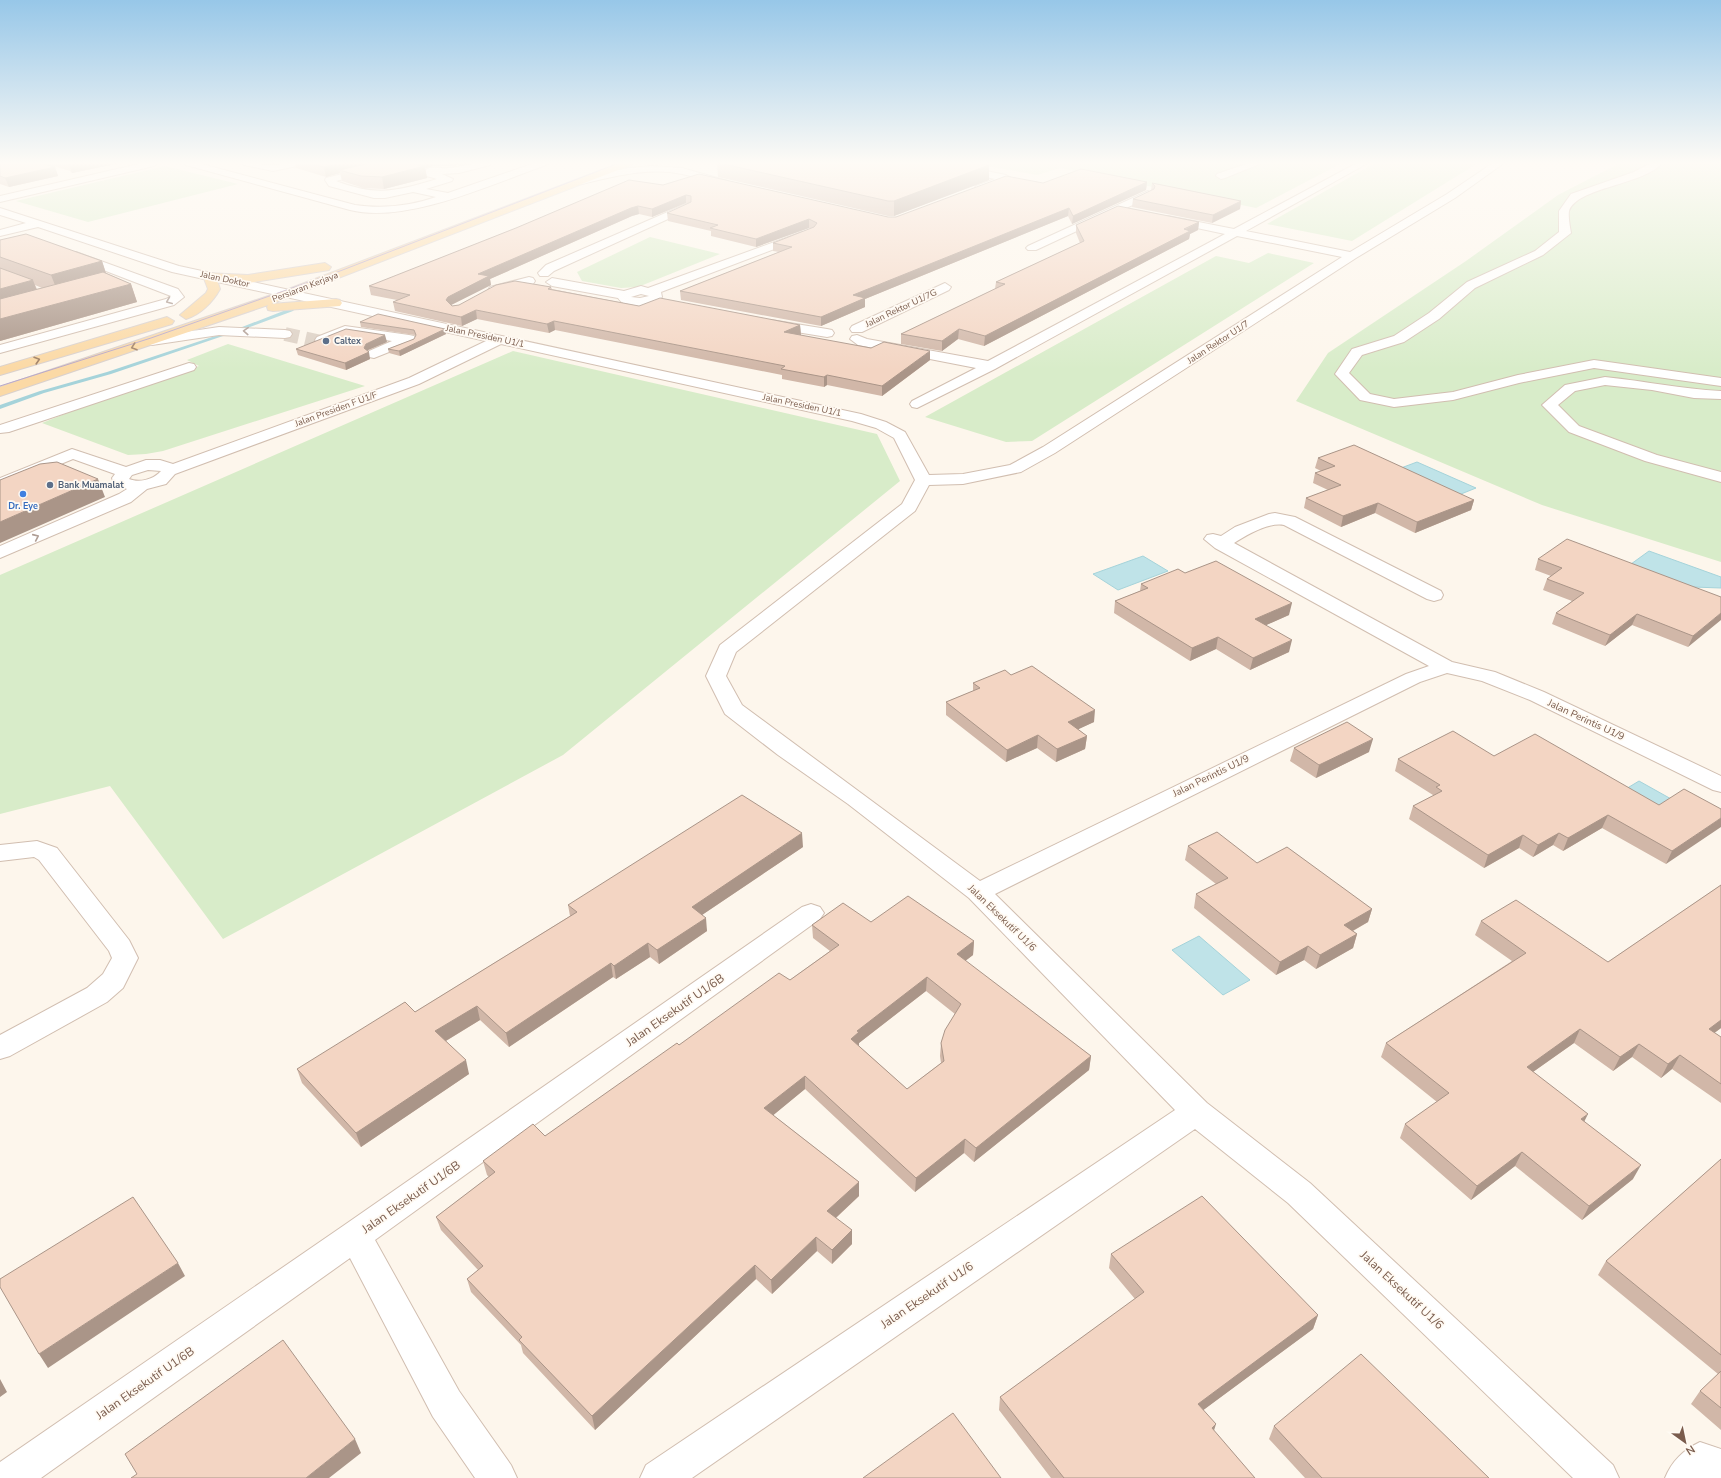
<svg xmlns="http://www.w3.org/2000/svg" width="1721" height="1478" viewBox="0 0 1721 1478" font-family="'Nunito Sans',sans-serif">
<rect width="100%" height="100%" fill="#fdf6ec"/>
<!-- green -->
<path fill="#d8ecc9" d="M970 163H1342L1256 208 1060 168 1037 175Z
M1375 163H1478L1352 241 1267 224Z
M1620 163H1721V562L1542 505 1296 401 1328 353 1466 261 1558 195Z
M165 166 238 184 88 222 16 201Z
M650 237 720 254 638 287 621 288 582 281 577 272Z
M1268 253 1314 263 1032 441 1006 442 925 417 1216 256 1249 263Z
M228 344 365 386 163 451 146 454 128 455 42 423 115 394 199 366 187 360Z
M513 351 877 434 900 481 563 755 223 939 110 786 0 814V575Z"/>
<!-- water -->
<path fill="#bfe3e8" stroke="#a5d3da" d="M1417 462 1476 488 1451 498 1393 471Z
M1649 551 1721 577V588L1693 587 1631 564Z
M1143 556 1168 571 1118 590 1093 574Z
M1639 781 1673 800 1635 824 1601 804Z
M1199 936 1250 980 1223 995 1172 950Z"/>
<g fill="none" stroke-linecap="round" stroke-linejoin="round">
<!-- stream -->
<path fill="#a5d3da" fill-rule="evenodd" d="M291 308 294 310 293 311 242 330 237 329Z
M218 335 223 336 111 374 44 393 0 409V405L40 391 107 372Z"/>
<!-- minor-tunnel -->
<path stroke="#dcd0c4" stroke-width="14" stroke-dasharray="14 7" stroke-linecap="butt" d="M285 334 344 347"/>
<defs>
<path id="minor" d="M143 163H159L154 166 0 202V196Z
M184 163H198L355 205C382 209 410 206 436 197L413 192 385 198H374L329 186 325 180 326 178 387 163H400L426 170C431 165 441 169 448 168 463 167 477 161 492 163L490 165 459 173 442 174 453 179 452 181 426 189 448 193 535 163H548L546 165C492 184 407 224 350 210L186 165ZM389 168H398L437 179C396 191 378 197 336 181Z
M242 163C253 162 264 166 275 165 285 164 294 162 304 163L302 165 273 171 244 165Z
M930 163H947L1006 175 1011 178 980 191 976 190 975 188 976 186 995 179 935 166Z
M1249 163H1262L1225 178 1221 179 1216 176 1217 174Z
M1357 163H1368L1246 231 1350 252 1447 194 1493 163H1504L1455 198 1356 258 1055 453 1021 472 963 484 929 485 915 511 736 652 726 676 742 705 980 881 1406 674 1429 666 1215 548 1204 539 1207 535 1213 534 1221 536 1235 527 1269 514 1275 513 1295 517 1441 591 1443 595 1441 599 1434 601 1427 599 1284 525C1268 522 1247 535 1234 543L1452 662 1495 672 1544 692 1721 776V792L1713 790 1530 700 1482 681 1447 673 1420 682 995 894 1207 1103 1310 1183 1613 1465 1619 1478H1573L1288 1203 1195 1129 692 1478H640L646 1465 1175 1110 969 898 848 804 778 755 725 714 706 676 720 645 902 504 915 480 894 438 876 428 852 421 501 344 419 384 175 474 166 484 147 489 131 502 0 558V546L119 494 127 489 114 484 112 478 115 474 73 459 0 489V478L72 449 126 467 146 460H160L173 464 409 378 486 341 172 272 38 227 0 236V230L26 223 0 215V208L179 266 861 414 886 422 905 432 929 475 963 474 1010 465 1043 447 1342 257 1237 236 995 369 917 408 912 407 910 404 912 401 976 368 858 345 850 339 852 336 857 335 867 339 988 361 1225 234 1164 221 1163 219 1164 217 1168 216 1234 229ZM148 470 161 471C153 480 139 483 129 479L132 475Z
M1651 163H1662C1644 185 1577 187 1569 211 1568 217 1570 227 1571 233L1543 255 1475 288 1439 319 1404 342 1362 355 1349 373 1370 394 1394 399 1453 392 1518 375 1594 360 1721 378V386L1594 368 1519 383 1453 400 1394 407 1360 400 1335 374 1352 349 1394 336 1429 313 1467 282 1535 251 1559 232V211L1571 194 1634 172Z
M652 166 682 168 728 181 729 183 724 186C710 183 697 177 682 174 649 167 615 176 582 184L577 181 578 179 628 168Z
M1148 191 1153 194 1152 196 1036 250H1028L1026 248 1028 246Z
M686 204 690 205 691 207 690 209 554 271 548 276H540L538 273 546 265Z
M802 232 806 233 808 235 806 237 661 292 662 297C654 308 625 310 618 298L552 286 546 282 552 278 624 291 641 286 648 288ZM641 294 649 296 640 298 631 297Z
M76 252 178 289 184 297 174 305 0 353V345L166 299 171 296 72 258 70 256Z
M529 277 533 278 535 281 533 284 494 294 488 290 490 287Z
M945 283 951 287 949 290 862 332H852L850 329 852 326Z
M771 320 827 329 832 330 834 333 832 336 827 337 766 327 764 324 766 321Z
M345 326 409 335 414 336 416 339 414 342 374 358 369 357 367 354 369 351 392 341 347 334 322 344 317 343 315 340 317 337Z
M219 327 285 330 290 331 292 334 290 337 285 338 219 335 152 345 147 344 145 341 147 338 152 337Z
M189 363 194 364 196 367 194 370 9 432 0 433V425Z
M1605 377C1644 381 1682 389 1721 391V399L1694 398 1652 390 1605 385 1575 391 1558 405 1579 426 1657 455 1721 472V482L1645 461 1569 432 1542 405 1565 385Z
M37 841 57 848 129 940 138 958 123 988 107 1002 10 1056 0 1059V1035L87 988 103 974 112 958 109 951 39 860 34 857 0 861V845Z
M811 904 820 907 824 913 820 919 375 1240 459 1391 511 1465 517 1478H475L433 1417 350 1258 41 1478H0V1462L343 1226 802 907Z
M1700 1442 1721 1449V1478H1665C1672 1461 1683 1450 1700 1442Z"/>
<path id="major" d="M620 163H633L631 165 271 304 336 299 340 300 342 303 340 306 273 311 268 310 267 307 268 305 0 396V387L286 290Z
M325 263 331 267 329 270 248 283 217 280 220 289C213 302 200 315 186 319L180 315 206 293 208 289 203 276 205 273 248 275Z
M167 317 174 321 172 324 0 375V367Z"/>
</defs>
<!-- minor casing -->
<use href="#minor" stroke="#d1beb0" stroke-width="2"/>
<!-- major casing -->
<use href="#major" stroke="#dad1cd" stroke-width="2"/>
<!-- minor -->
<use href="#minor" fill="#fff" fill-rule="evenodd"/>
<!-- major -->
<use href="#major" fill="#fbd9a5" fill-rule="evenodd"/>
<!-- tram -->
<path stroke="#b9a8c9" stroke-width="1" d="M0 386 151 338 340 271 619 163"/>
</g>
<!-- wall -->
<path fill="#d1b7a8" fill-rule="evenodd" d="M0 163 55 167 58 176 9 187 0 184Z
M44 163H120L72 173 70 171Z
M295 163H475L448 166H433L425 168 427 178 384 189 363 188 342 181 340 173 326 177 296 168Z
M717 163H976L989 180 894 216H888L718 177Z
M1147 182 1146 190 1072 224 1068 216 865 299V307L821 326 681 300 680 291 779 252 773 251V243L811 228H809L756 247 711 236V231L668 221 667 213 688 203H686L652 217 639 214 632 216 490 279 491 285 451 305 452 306 459 305 551 287 552 289 639 306 800 325 801 335H800L930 360 882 396 827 385 824 387 782 379V375L555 330 549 333 477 319 462 326 395 311 393 302 397 300 371 295 369 286 663 185 888 217H896L1043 183Z
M1152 183 1241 201 1240 209 1212 223 1132 207 1133 199 1151 191Z
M1199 222 1198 230 1190 234 1189 239 984 346 958 339 942 351 901 344V334L995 289 996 282 1080 243 1076 233V225Z
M0 240 102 261 106 273 131 284 137 302 0 341ZM35 285 42 288 37 289Z
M360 322 446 334 400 356 389 353 388 349 414 339 416 336 415 335 361 327Z
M387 342 368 350 367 351 370 359 346 370 298 355 296 349Z
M1318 458 1474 500 1471 510 1415 533 1375 513 1341 527 1304 508 1306 498 1328 490 1313 483 1315 473 1321 471 1315 468Z
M1538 559 1721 597 1688 647 1632 625 1605 646 1552 624 1556 613 1572 601 1543 590 1547 579 1551 576 1535 570Z
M1185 573 1289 615 1266 625 1289 652 1250 670 1216 649 1190 661 1114 613 1115 601 1140 591 1141 584Z
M973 683 1094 722 1078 729 1087 736 1085 749 1056 762 1037 748 1006 762 946 715V702L973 691Z
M1294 748 1369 752 1316 778 1290 761Z
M1494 756 1659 805 1721 809 1666 864 1602 828 1563 851 1553 845 1533 857 1519 848 1484 868 1409 819 1413 806 1433 796V795L1395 771 1398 759Z
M1188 846 1257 863 1372 909 1368 922 1353 931 1357 934 1353 948 1316 969 1304 960 1276 975 1194 908 1196 894 1216 884 1185 860Z
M803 847 702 915 707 931 659 964 650 957 616 979 613 977 509 1047 480 1020 446 1041 469 1074 361 1147 302 1083 297 1069 415 1012 570 916 568 905Z
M1721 885V1028L1714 1033 1721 1037V1103L1672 1069 1661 1078 1632 1057 1613 1071 1574 1043 1533 1072 1584 1121 1633 1179 1582 1220 1515 1166 1471 1200 1400 1138 1405 1124 1437 1102 1381 1057 1386 1043 1512 961 1475 935 1481 921 1608 962Z
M871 922 974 941 973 955 965 961 1091 1056 1089 1070 974 1162 964 1153 915 1192 805 1089 773 1115 859 1182V1196L836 1218 852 1244 832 1264 817 1251 772 1294 756 1279 595 1430 523 1353 521 1345 471 1292 467 1279 478 1270 441 1230 436 1217 489 1177 487 1175 483 1161 545 1136 679 1045 790 980 830 951 813 938 812 925ZM926 991 955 1014 941 1043 940 1056 941 1063 907 1089 859 1046V1043Z
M1721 1159V1430L1691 1404 1700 1391 1718 1374 1598 1275 1606 1261Z
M1111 1254 1318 1315 1313 1329 1203 1410 1214 1431 1255 1478H1051L999 1410 1000 1397 1135 1299 1109 1268Z
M1274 1426 1489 1478H1305L1269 1439Z"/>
<!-- shaded-wall -->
<path fill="#aa9588" d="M74 163H120L72 173 69 164Z
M273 163H288L273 164Z
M343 163H383L339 170 340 173 326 177 324 167Z
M425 163H433V166L426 168Z
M447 163H475L448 166Z
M989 165V180L894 216V201Z
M425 166 427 178 384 189 382 177Z
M55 167 58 176 9 187 5 178Z
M1147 182 1146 190 1072 224 1073 216Z
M686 195V203L652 217V209Z
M1241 201 1240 209 1212 223 1213 215Z
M638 206 639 214 632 216 490 279 491 285 449 306 446 300 448 297 478 274 631 208Z
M1069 208 1068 216 865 299V307L821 326V317L853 295Z
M809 219V228L756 247V239Z
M1199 222 1198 230 1190 234 1189 239 984 346 985 336Z
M102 261 108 280 58 293 51 275Z
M33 280 40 299 0 309V289Z
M131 284 137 302 0 341V319Z
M476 310 477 319 462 326 461 317Z
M554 321 555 330 549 333 547 324Z
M800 325 801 335 784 342V332Z
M445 329 446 334 400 356 399 351Z
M959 329 958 339 942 351V341Z
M385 335 387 342 368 350 366 353 369 352 370 359 346 370 345 363 364 348 366 344Z
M930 351V360L882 396V386Z
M827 375V385L824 387V377Z
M98 479 105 497 0 543V522Z
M1474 500 1471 510 1415 533 1417 522Z
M1378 503 1375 513 1341 527 1343 516Z
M1292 603 1289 615 1253 631 1255 619Z
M1721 613V620L1688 647 1693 636Z
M1637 614 1632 625 1605 646 1610 635Z
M1218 637 1216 649 1190 661 1192 648Z
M1292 640 1289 652 1250 670 1253 658Z
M1095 710 1094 722 1066 735 1068 722Z
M1038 735 1037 748 1006 762 1007 750Z
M1087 736 1085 749 1056 762 1057 749Z
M1373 739 1369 752 1316 778 1319 765Z
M1608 815 1602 828 1563 851 1568 838Z
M1721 818V827L1666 864 1672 851Z
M802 833 803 847 693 921 692 907Z
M1559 833 1553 845 1533 857 1538 845Z
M1523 835 1519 848 1484 868 1488 855Z
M1372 909 1368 922 1340 938 1344 925Z
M706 918 707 931 659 964 657 950Z
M1357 934 1353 948 1316 969 1320 955Z
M974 941 973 955 956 968 957 954Z
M648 943 650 957 616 979 614 966Z
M1308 946 1304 960 1276 975 1280 962Z
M611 963 613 977 509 1047 506 1033Z
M927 977 926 991 859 1043V1046L851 1039 857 1031Z
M477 1006 480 1020 439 1045 435 1031Z
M1721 1020V1028L1701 1043 1709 1029Z
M1580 1029 1574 1043 1520 1081 1527 1067Z
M1639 1044 1632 1057 1613 1071 1620 1057Z
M1680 1055 1672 1069 1661 1078 1668 1064Z
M1091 1056 1089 1070 974 1162 976 1148Z
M466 1060 469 1074 361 1147 356 1133Z
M805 1076V1089L765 1122 764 1108Z
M1588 1114 1581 1128V1119Z
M965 1139 964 1153 915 1192 916 1178Z
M1522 1152 1515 1166 1471 1200 1477 1186Z
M1641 1165 1633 1179 1582 1220 1589 1206Z
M859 1182V1196L828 1225 827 1211Z
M852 1230V1244L832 1264V1250Z
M816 1237 817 1251 772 1294 771 1280Z
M178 1263 185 1276 48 1368 39 1354Z
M755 1265 756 1279 595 1430 592 1416Z
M1318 1315 1313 1329 1194 1417 1198 1404Z
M0 1379 7 1392 0 1397Z
M1216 1424 1212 1437V1428Z
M355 1439 361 1453 329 1478H306Z"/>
<!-- building -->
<path fill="#f3d5c3" stroke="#aa9588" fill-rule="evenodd" d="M0 163H41L55 167 5 178 0 176Z
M307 163H343L324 167Z
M370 163H411L425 166 382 177 361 176 339 170Z
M719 163H976L989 165 894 201H888Z
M1081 169 1147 182 1073 216 1069 208 853 295 865 298 821 317 680 291 792 247 773 243 814 227 817 223 809 219 756 239 710 228 718 225 667 213 691 202V196L686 195 652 209 638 206 631 208 478 274 489 276 448 297 446 300 452 306 459 305 496 285 515 281 551 287 548 289 639 306 660 298 800 325 784 332 871 348 884 342 930 351 882 386 827 375 824 377 781 369 785 366 554 321 547 324 476 310 461 317 393 302 410 295 369 286 516 228 629 180 663 185 699 174 888 217H896L1006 176 1043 183Z
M1152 183 1241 201 1213 215 1133 199 1154 189 1155 186Z
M1118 206 1199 222 1184 229 1190 231 985 336 959 329 942 341 901 334 1005 284 996 282 1084 241 1076 225Z
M26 234 102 261 51 275 0 257V240Z
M0 268 33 280 0 289Z
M103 272 131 284 0 319V299Z
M378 314 445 329 399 351 388 349 414 339 416 335 414 330 360 322Z
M346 329 385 335 366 344 364 348 369 352 345 363 296 349Z
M1354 445 1474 500 1417 522 1378 503 1343 516 1306 498 1341 485 1315 473 1335 466 1318 458Z
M57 462 98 479 0 522V480L40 464Z
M1567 539 1721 597V613L1693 636 1637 614 1610 635 1556 613 1584 593 1547 579 1562 568 1538 559Z
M1216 561 1292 603 1255 619 1292 640 1253 658 1218 637 1192 648 1115 601 1148 588 1141 584 1178 569 1185 573Z
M1032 666 1095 710 1068 722 1087 736 1057 749 1038 735 1007 750 946 702 980 688 973 683 1005 670 1011 675Z
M1347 722 1373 739 1319 765 1294 748Z
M1453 731 1494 756 1535 734 1659 805 1684 789 1721 809V818L1672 851 1608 815 1568 838 1559 833 1538 845 1523 835 1488 855 1413 806 1442 791 1436 787 1440 785 1398 759Z
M742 795 802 833 692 907 706 918 657 950 648 943 614 966 611 963 506 1033 477 1006 435 1031 466 1060 356 1133 297 1069 405 1002 415 1012 577 912 568 905Z
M1217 832 1257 863 1287 847 1372 909 1344 925 1357 934 1320 955 1308 946 1280 962 1196 894 1228 878 1188 846Z
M1721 885V1020L1709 1029 1721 1037V1084L1680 1055 1668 1064 1639 1044 1620 1057 1580 1029 1527 1067 1588 1114 1581 1119 1641 1165 1589 1206 1522 1152 1477 1186 1405 1124 1449 1093 1386 1043 1526 953 1481 921 1516 900 1608 962Z
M908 896 974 941 957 954 1091 1056 976 1148 965 1139 916 1178 805 1076 764 1108 859 1182 827 1211 852 1230 832 1250 816 1237 771 1280 755 1265 592 1416 519 1340 522 1337 467 1279 483 1266 436 1217 495 1172 483 1161 533 1124 545 1136 677 1043 679 1045 779 973 790 980 839 945 812 925 843 903 871 922ZM927 977 961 1004 945 1030 941 1043 944 1061 907 1089 851 1039 859 1032 857 1031Z
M1721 1159V1355L1606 1261Z
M1202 1196 1318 1315 1198 1404 1216 1424 1212 1428 1255 1478H1064L1000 1397 1144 1292 1111 1254Z
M133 1197 178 1263 39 1354 0 1287V1279Z
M283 1340 355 1439 306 1478H131L137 1474 125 1454Z
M1361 1354 1489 1478H1322L1274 1426Z
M1721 1371V1408L1700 1391Z
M953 1413 1001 1478H863Z"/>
<!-- one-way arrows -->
<defs><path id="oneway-chevron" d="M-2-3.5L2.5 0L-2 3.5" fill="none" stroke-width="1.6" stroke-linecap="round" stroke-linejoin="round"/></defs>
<g stroke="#af9d94">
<use href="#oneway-chevron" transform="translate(169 301) rotate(157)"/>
<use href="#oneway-chevron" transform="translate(246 331) rotate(-177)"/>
<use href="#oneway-chevron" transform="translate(36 537) rotate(-24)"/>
</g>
<g stroke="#a18267">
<use href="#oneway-chevron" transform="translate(134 347) rotate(161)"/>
<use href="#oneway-chevron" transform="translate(37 360) rotate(-17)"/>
</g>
<!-- sky -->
<linearGradient id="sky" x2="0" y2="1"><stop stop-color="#97c7e8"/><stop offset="0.44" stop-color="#fefbf6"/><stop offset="1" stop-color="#fefbf6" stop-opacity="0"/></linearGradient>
<rect width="1721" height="370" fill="url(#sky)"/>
<!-- markers -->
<g fill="#5c6f8a" stroke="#fffaf3" stroke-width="1.5">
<circle cx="326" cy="341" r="4"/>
<circle cx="50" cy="485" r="4"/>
</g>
<circle fill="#3f7fe0" stroke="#fffaf3" stroke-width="1.5" cx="23" cy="494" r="4"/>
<g text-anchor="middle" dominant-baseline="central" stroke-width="3.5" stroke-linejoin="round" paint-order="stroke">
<!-- far-street labels -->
<g font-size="9" fill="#7a5c4d" stroke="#fffaf3">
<text transform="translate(225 279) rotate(12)">Jalan Doktor</text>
<text transform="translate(305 287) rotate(-21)">Persiaran Kerjaya</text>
<text transform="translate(901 308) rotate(-25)">Jalan Rektor U1/7G</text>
<text transform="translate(485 336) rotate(12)">Jalan Presiden U1/1</text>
<text transform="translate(1218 342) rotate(-33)">Jalan Rektor U1/7</text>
<text transform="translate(802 405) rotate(12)">Jalan Presiden U1/1</text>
<text transform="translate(336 409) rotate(-20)">Jalan Presiden F U1/F</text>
</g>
<!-- far-service labels -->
<g font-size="9" font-weight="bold" fill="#4e5e75" stroke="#fffaf3" text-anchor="start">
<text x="334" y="341">Caltex</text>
<text x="58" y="485">Bank Muamalat</text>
</g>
<!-- far-shop labels -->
<g font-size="9" font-weight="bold" fill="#366cbe" stroke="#fffaf3">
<text x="23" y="506">Dr. Eye</text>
</g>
<!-- street labels -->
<g font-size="10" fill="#7a5c4d" stroke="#fffaf3">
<text transform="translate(1586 720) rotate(25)">Jalan Perintis U1/9</text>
<text transform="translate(1211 776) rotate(-26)">Jalan Perintis U1/9</text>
<text transform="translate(1002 918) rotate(44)">Jalan Eksekutif U1/6</text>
</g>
<!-- near-street labels -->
<g font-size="12" fill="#7a5c4d" stroke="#fffaf3">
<text transform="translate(675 1010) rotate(-35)">Jalan Eksekutif U1/6B</text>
<text transform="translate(411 1197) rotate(-35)">Jalan Eksekutif U1/6B</text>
<text transform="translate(1402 1290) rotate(43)">Jalan Eksekutif U1/6</text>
<text transform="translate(927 1295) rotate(-34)">Jalan Eksekutif U1/6</text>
<text transform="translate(145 1383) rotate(-35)">Jalan Eksekutif U1/6B</text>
</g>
</g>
<!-- north arrow -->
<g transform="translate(1685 1442) rotate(147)" stroke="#fffaf3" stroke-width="3" paint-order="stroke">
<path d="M0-3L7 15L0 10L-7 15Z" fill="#7a5c4d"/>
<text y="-6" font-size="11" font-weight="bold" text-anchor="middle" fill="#7a5c4d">N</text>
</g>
</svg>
